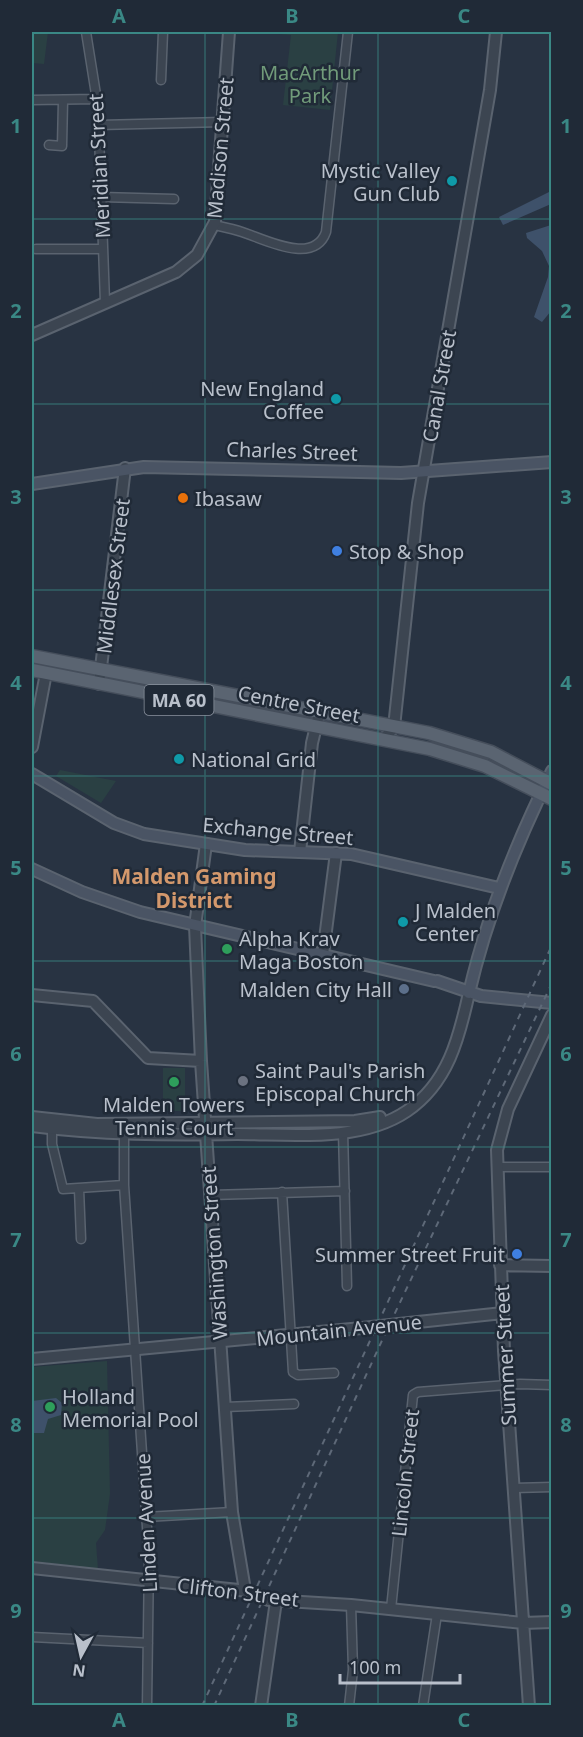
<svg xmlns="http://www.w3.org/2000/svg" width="583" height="1737" viewBox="0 0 583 1737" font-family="'Noto Sans',sans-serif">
<rect width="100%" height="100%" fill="#283342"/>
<!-- green -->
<path fill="#2a4043" d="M32 32H48L44 64 32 63Z
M254 32H338L330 110 283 105 291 35Z
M60 770 116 781 101 803 56 776Z
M163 1068H185V1111H163Z
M107 1361 110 1494 105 1530 96 1543 98 1569 32 1561V1367Z"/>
<!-- water -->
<path fill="#3e516a" d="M551 191V204L503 225 499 217Z
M551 225V311L542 322 534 317 548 277 549 266 542 251 527 238 526 233Z
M56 1398 62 1403 61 1415 48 1419 44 1433H34L32 1430V1401Z"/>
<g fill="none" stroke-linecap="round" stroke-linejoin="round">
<defs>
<path id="minor" d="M86 32 98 107 105 302
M161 80 163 32
M32 100 97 99
M99 125 223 122
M49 145 62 146 63 101
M101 197 174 199
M214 225C223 227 233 229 242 232 264 239 314 266 326 232L348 32
M36 249H102
M124 1128V1185L149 1557 147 1706
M52 1129V1144L63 1189 124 1185
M343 1132 347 1286
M497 1167H552
M79 1189 81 1239
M282 1192 293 1372 298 1375 334 1373
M210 1195 345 1191
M225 1407 294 1404
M514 1488 552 1487
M146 1517 232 1512
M391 1609 413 1395 418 1392 520 1384 552 1385
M32 1637 148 1643
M349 1706 353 1670 351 1605
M423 1706 437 1614"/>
<path id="tertiary" d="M32 335 176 272 197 255 215 222 229 32
M99 684 125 468
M384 739 394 727 418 503 490 90 496 32
M32 747 46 673
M206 844 195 926 201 1061 232 1512 245 1590
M300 852 312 743 319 714
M323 954 336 853
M32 995 93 1001 148 1058 201 1061
M32 1117 97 1124 355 1121 380 1117
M32 1126C101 1135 167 1135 237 1134 290 1134 360 1143 407 1111 448 1083 459 1038 469 993
M500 1265 552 1266
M399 1324 503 1313
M32 1359 362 1328
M32 1568 248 1591
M269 1600 351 1605 523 1623 552 1622
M261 1706 276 1601
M529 1706 504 1351 497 1150 508 1109 552 1015"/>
<path id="secondary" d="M32 484 144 467 401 473 552 462
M32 774 114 823 144 834 245 850 351 854 499 888
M32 869 82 892 140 912 434 981
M437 981 481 996 552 1003
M469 993C487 915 516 843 552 771"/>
<path id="primary" d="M32 656 429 733 491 752 552 784
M32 670 430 749 485 766 552 799"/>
</defs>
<!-- minor casing -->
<use href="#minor" stroke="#5a636f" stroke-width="11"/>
<!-- tertiary casing -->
<use href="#tertiary" stroke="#5a636f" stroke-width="14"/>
<!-- secondary casing -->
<use href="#secondary" stroke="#5a636f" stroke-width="14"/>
<!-- primary casing -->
<use href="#primary" stroke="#454e5b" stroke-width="15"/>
<!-- minor -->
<use href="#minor" stroke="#3c4551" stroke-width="8"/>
<!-- tertiary -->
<use href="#tertiary" stroke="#3c4551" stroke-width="10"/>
<!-- secondary -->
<use href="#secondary" stroke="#4a5464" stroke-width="10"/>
<!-- primary -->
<use href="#primary" stroke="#5a6471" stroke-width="12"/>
<!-- rail -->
<path stroke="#5e6978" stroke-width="2" stroke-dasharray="6 6" stroke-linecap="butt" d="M202 1706 552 945
M214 1706 385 1334 552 983"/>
<defs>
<path id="tertiary-bridge" d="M362 1328 399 1324
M248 1591 269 1600"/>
</defs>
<!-- tertiary-bridge casing -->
<use href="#tertiary-bridge" stroke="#5a636f" stroke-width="14" stroke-linecap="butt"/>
<!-- tertiary-bridge -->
<use href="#tertiary-bridge" stroke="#3c4551" stroke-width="10"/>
</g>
<!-- grid -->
<path fill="none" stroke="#3a8885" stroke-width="1.5" stroke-opacity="0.55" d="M205 32V1706M378 32V1706M32 219H552M32 404H552M32 590H552M32 776H552M32 961H552M32 1147H552M32 1333H552M32 1518H552"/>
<!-- markers -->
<g fill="#0f9aa8" stroke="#202a37" stroke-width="2">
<circle cx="452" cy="181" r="6"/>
<circle cx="336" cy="399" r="6"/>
<circle cx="179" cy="759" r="6"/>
<circle cx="403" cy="922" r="6"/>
</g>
<circle fill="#e8710a" stroke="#202a37" stroke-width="2" cx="183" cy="498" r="6"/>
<g fill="#3f7fe0" stroke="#202a37" stroke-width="2">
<circle cx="337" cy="551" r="6"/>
<circle cx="517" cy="1254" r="6"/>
</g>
<g fill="#2e9e5b" stroke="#202a37" stroke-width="2">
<circle cx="227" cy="949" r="6"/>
<circle cx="174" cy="1082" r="6"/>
<circle cx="50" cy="1407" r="6"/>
</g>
<circle fill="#5c6f8a" stroke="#202a37" stroke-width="2" cx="404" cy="989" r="6"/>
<circle fill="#6b7280" stroke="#202a37" stroke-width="2" cx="243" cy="1081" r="6"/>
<g text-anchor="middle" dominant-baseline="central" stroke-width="5" stroke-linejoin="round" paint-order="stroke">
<!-- shield labels -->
<rect fill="#202a37" stroke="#8b939f" stroke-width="1.5" x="144.5" y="685" width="69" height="30" rx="4.5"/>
<g font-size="18" font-weight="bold" fill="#b9c0cb">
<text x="179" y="700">MA 60</text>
</g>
<!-- park labels -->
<g font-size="20" fill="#719b7a" stroke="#202a37">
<text x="310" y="72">MacArthur<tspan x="310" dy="23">Park</tspan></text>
</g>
<!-- street labels -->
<g font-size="20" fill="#b9c0cb" stroke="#202a37">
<text transform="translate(220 148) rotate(-85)">Madison Street</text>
<text transform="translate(99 166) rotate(-93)">Meridian Street</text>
<text transform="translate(439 386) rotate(-80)">Canal Street</text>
<text transform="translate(292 451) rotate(2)">Charles Street</text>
<text transform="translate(113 576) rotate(-83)">Middlesex Street</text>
<text transform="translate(299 704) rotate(11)">Centre Street</text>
<text transform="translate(278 831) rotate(5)">Exchange Street</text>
<text transform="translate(214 1253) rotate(-94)">Washington Street</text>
<text transform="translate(339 1330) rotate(-6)">Mountain Avenue</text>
<text transform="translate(505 1355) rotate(-93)">Summer Street</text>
<text transform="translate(405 1473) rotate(-84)">Lincoln Street</text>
<text transform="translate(146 1523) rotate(-93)">Linden Avenue</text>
<text transform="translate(238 1592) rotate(7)">Clifton Street</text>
</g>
<!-- poi labels -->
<g font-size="20" fill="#b9c0cb" stroke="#202a37" text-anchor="start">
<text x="440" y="170" text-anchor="end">Mystic Valley<tspan x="440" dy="23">Gun Club</tspan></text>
<text x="324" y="388" text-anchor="end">New England<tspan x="324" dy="23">Coffee</tspan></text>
<text x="195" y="498">Ibasaw</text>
<text x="349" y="551">Stop &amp; Shop</text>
<text x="191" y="759">National Grid</text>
<text x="415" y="910">J Malden<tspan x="415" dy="23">Center</tspan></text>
<text x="239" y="938">Alpha Krav<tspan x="239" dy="23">Maga Boston</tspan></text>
<text x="392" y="989" text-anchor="end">Malden City Hall</text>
<text x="255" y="1070">Saint Paul's Parish<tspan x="255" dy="23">Episcopal Church</tspan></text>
<text x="174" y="1104" text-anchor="middle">Malden Towers<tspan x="174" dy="23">Tennis Court</tspan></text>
<text x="505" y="1254" text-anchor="end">Summer Street Fruit</text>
<text x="62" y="1396">Holland<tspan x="62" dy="23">Memorial Pool</tspan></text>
</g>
<!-- neighbourhood labels -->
<g font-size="21" font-weight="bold" fill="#d3986c" stroke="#202a37">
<text x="194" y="876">Malden Gaming<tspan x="194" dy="24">District</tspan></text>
</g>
</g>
<!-- border -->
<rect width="583" height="1737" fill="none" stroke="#202a37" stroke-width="66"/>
<!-- north arrow -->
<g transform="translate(81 1656) rotate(188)" stroke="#202a37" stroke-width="4.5" paint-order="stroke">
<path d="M0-4.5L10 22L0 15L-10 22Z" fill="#b9c0cb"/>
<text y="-9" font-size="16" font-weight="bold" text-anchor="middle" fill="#b9c0cb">N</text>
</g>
<!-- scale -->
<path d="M340 1674v9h120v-9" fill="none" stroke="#b9c0cb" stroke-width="3"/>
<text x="349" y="1674" font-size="18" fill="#b9c0cb" stroke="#202a37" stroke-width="4.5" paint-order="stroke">100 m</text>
<rect x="33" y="33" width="517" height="1671" fill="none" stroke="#3a8885" stroke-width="2"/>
<g font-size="20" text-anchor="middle" font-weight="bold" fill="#3a8885">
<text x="119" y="23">A</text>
<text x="292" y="23">B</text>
<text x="464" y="23">C</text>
<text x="16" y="133">1</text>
<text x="566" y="133">1</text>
<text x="16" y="318">2</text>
<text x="566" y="318">2</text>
<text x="16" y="504">3</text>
<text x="566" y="504">3</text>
<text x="16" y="690">4</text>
<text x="566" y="690">4</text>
<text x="16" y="875">5</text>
<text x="566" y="875">5</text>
<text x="16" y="1061">6</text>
<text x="566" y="1061">6</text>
<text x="16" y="1247">7</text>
<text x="566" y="1247">7</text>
<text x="16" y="1432">8</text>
<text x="566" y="1432">8</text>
<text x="16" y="1618">9</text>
<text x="566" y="1618">9</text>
<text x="119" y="1727">A</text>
<text x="292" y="1727">B</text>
<text x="464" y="1727">C</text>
</g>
</svg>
